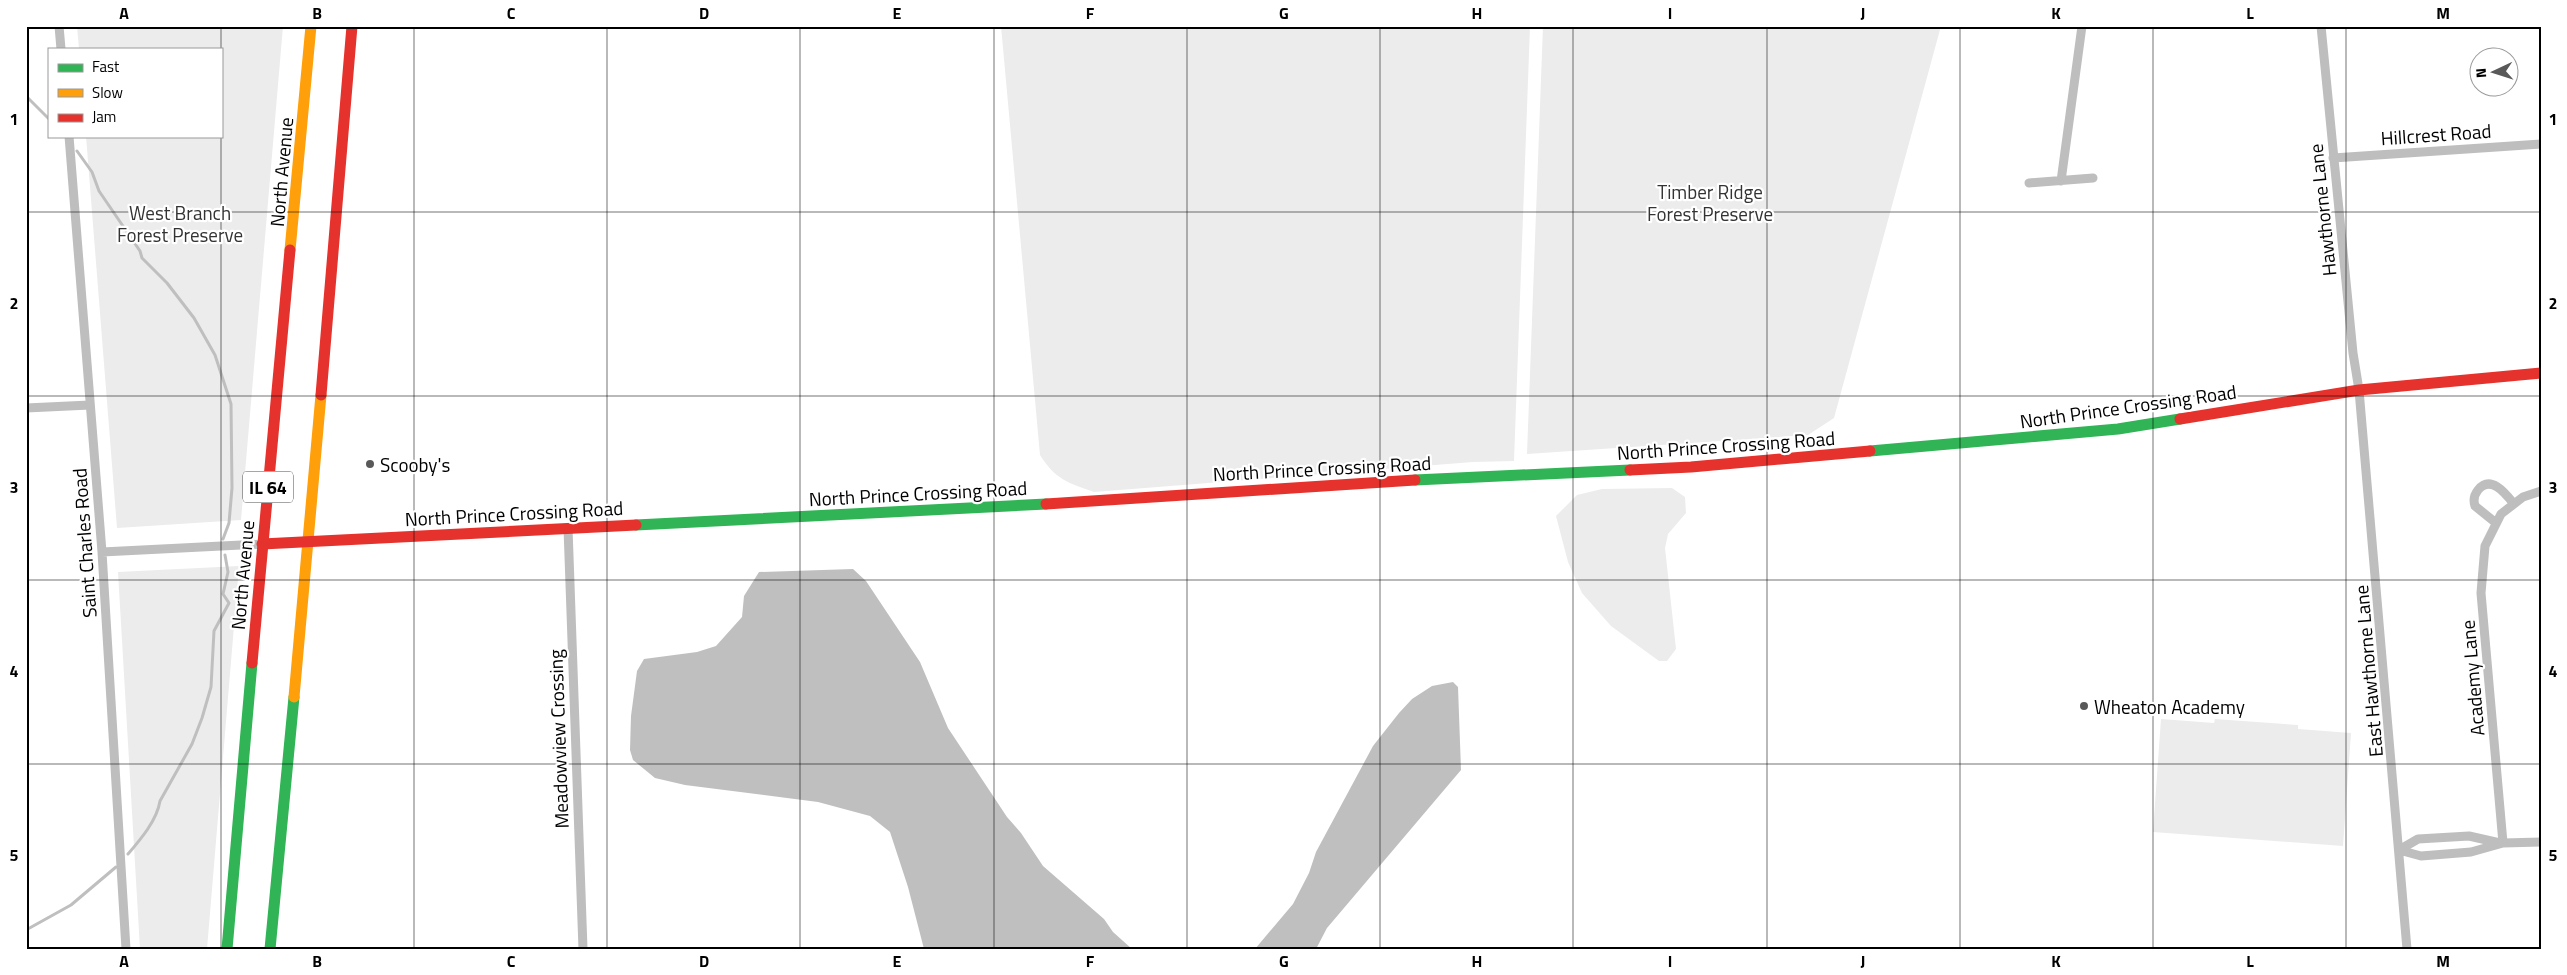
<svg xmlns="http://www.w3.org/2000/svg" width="2567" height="975" viewBox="0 0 2567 975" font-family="'Titillium Web',sans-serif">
<rect width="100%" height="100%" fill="#fff"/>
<!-- green -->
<path fill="#ececec" d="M77 26H283L241 520 117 528 86 136H221V49H79Z
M1001 26H1530L1514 461 1473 462 1094 492C1068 483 1055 479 1040 455Z
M1543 26H1941L1834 418 1808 435 1527 454Z
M1672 488 1685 497 1686 513 1668 534 1665 548 1676 649 1667 661H1659L1611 626 1582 593 1568 562 1556 516 1577 495 1602 489Z
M239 566 207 949H140L118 572Z
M2161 719 2214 723 2215 719 2298 725V729L2351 733 2343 846 2153 832Z"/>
<!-- water -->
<path fill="#bfbfbf" d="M853 569 866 581 920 662 948 728 1007 817 1021 833 1043 866 1104 919 1113 932 1132 949H924L908 887 890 832 870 816 818 802 685 785 655 778 633 760 630 750 631 716 637 671 644 659 697 652 716 646 742 617 744 596 759 572Z
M1453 682 1458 687 1461 770 1327 928 1316 949H1255L1293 904 1309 873 1316 852 1373 746 1399 713 1412 699 1432 686Z"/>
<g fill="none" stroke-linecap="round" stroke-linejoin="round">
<!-- stream -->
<path stroke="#bfbfbf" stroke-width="3" d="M26 96 49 119
M77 151 92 172 99 191 140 251 142 258 167 283 194 318 215 355 231 404 232 488 229 523 223 539
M128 854C141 839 157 820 160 801L192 744 202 718 211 687 214 631 229 603 223 594 228 572 225 555
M26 930 71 905 116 867"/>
<!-- street -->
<path stroke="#bebebe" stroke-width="9" d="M59 26 61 49
M2321 26 2353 353 2359 390 2407 949
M69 136 102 552 126 949
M2333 158 2541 144
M2061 181 2082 26
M2029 183 2093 178
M26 408 90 405
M2496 523 2475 506C2473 500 2474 495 2478 490 2491 474 2506 494 2514 504
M568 528 583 949
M102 552 262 544
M2503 843 2481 593 2485 546 2501 514 2523 497 2541 491
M2399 850 2421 856 2471 852 2503 843 2541 842
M2399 850 2418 839 2469 836 2500 843"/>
<!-- fast -->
<path stroke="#30b455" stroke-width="11" d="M1870 451 2118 429 2180 419
M1415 480 1630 470
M636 525 1046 504
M227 949 252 663
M270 949 294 697"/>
<!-- slow -->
<path stroke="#ff9f0a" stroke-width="11" d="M290 250 311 26
M294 697 321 395"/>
<!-- jam -->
<path stroke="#e5322d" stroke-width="11" d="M321 395 352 26
M2180 419 2359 390 2541 373
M1630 470 1691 467 1870 451
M1046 504 1415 480
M262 544 636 525
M252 663 290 250"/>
</g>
<!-- grid -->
<path fill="none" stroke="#000" stroke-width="1" stroke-opacity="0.55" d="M221 26V49M414 26V949M607 26V949M800 26V949M994 26V949M1187 26V949M1380 26V949M1573 26V949M1767 26V949M1960 26V949M2153 26V949M2346 26V949M221 136V949M26 212H2541M26 396H2541M26 580H2541M26 764H2541"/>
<!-- markers -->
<g fill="#595959" stroke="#fff" stroke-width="2">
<circle cx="370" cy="464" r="5"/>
<circle cx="2084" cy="706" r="5"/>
</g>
<g text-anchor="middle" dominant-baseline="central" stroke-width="4.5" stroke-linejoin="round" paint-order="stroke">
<!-- shield labels -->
<rect fill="#fff" stroke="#4c4c4c" stroke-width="1" x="243" y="471.5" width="50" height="31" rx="4"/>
<g font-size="18" font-weight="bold" fill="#000">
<text x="268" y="487">IL 64</text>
</g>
<!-- street labels -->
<g font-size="19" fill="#000" stroke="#fff">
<text transform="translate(2436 134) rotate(-4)">Hillcrest Road</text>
<text transform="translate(281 172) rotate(-85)">North Avenue</text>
<text transform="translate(2322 210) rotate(-96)">Hawthorne Lane</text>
<text transform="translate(2128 406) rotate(-8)">North Prince Crossing Road</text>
<text transform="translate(1726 445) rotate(-4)">North Prince Crossing Road</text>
<text transform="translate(1322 468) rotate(-3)">North Prince Crossing Road</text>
<text transform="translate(918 493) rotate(-3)">North Prince Crossing Road</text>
<text transform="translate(514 513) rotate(-3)">North Prince Crossing Road</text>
<text transform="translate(84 543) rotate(-94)">Saint Charles Road</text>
<text transform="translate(242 575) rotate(-85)">North Avenue</text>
<text transform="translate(2368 671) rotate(-95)">East Hawthorne Lane</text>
<text transform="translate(2472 678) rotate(-95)">Academy Lane</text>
<text transform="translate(558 739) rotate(-92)">Meadowview Crossing</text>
</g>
<!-- park labels -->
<g font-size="19" fill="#333" stroke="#fff">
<text x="1710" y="191">Timber Ridge<tspan x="1710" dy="22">Forest Preserve</tspan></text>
<text x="180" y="212">West Branch<tspan x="180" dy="22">Forest Preserve</tspan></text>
</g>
<!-- poi labels -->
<g font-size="19" fill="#000" stroke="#fff" text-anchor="start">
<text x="380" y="464">Scooby's</text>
<text x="2094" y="706">Wheaton Academy</text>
</g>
</g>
<!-- border -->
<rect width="2567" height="975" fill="none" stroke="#ffffff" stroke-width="55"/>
<!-- legend -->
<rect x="48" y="48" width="175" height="90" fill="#ffffff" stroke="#999999"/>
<rect x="58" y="64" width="25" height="8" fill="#30b455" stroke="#999999"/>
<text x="92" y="72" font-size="15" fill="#000000">Fast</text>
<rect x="58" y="89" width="25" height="8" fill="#ff9f0a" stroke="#999999"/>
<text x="92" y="98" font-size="15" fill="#000000">Slow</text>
<rect x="58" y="114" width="25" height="8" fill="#e5322d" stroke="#999999"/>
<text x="92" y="122" font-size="15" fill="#000000">Jam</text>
<!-- north arrow -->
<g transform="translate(2494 72) rotate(266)"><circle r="24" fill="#ffffff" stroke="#999999"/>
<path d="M0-4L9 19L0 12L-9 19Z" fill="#595959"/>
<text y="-8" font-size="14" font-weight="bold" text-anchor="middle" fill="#000000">N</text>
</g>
<rect x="28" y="28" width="2512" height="920" fill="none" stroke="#000" stroke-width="2"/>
<g font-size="16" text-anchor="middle" font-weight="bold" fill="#000">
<text x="124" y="19">A</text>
<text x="317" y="19">B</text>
<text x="511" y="19">C</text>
<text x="704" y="19">D</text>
<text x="897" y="19">E</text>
<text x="1090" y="19">F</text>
<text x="1284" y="19">G</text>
<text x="1477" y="19">H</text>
<text x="1670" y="19">I</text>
<text x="1863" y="19">J</text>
<text x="2056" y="19">K</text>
<text x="2250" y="19">L</text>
<text x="2443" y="19">M</text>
<text x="14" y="125">1</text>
<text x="2553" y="125">1</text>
<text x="14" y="309">2</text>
<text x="2553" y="309">2</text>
<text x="14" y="493">3</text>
<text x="2553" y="493">3</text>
<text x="14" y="677">4</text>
<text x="2553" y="677">4</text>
<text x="14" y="861">5</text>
<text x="2553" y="861">5</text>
<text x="124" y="967">A</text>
<text x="317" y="967">B</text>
<text x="511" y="967">C</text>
<text x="704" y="967">D</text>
<text x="897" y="967">E</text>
<text x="1090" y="967">F</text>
<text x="1284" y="967">G</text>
<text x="1477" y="967">H</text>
<text x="1670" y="967">I</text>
<text x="1863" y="967">J</text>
<text x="2056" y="967">K</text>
<text x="2250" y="967">L</text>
<text x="2443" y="967">M</text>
</g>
</svg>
